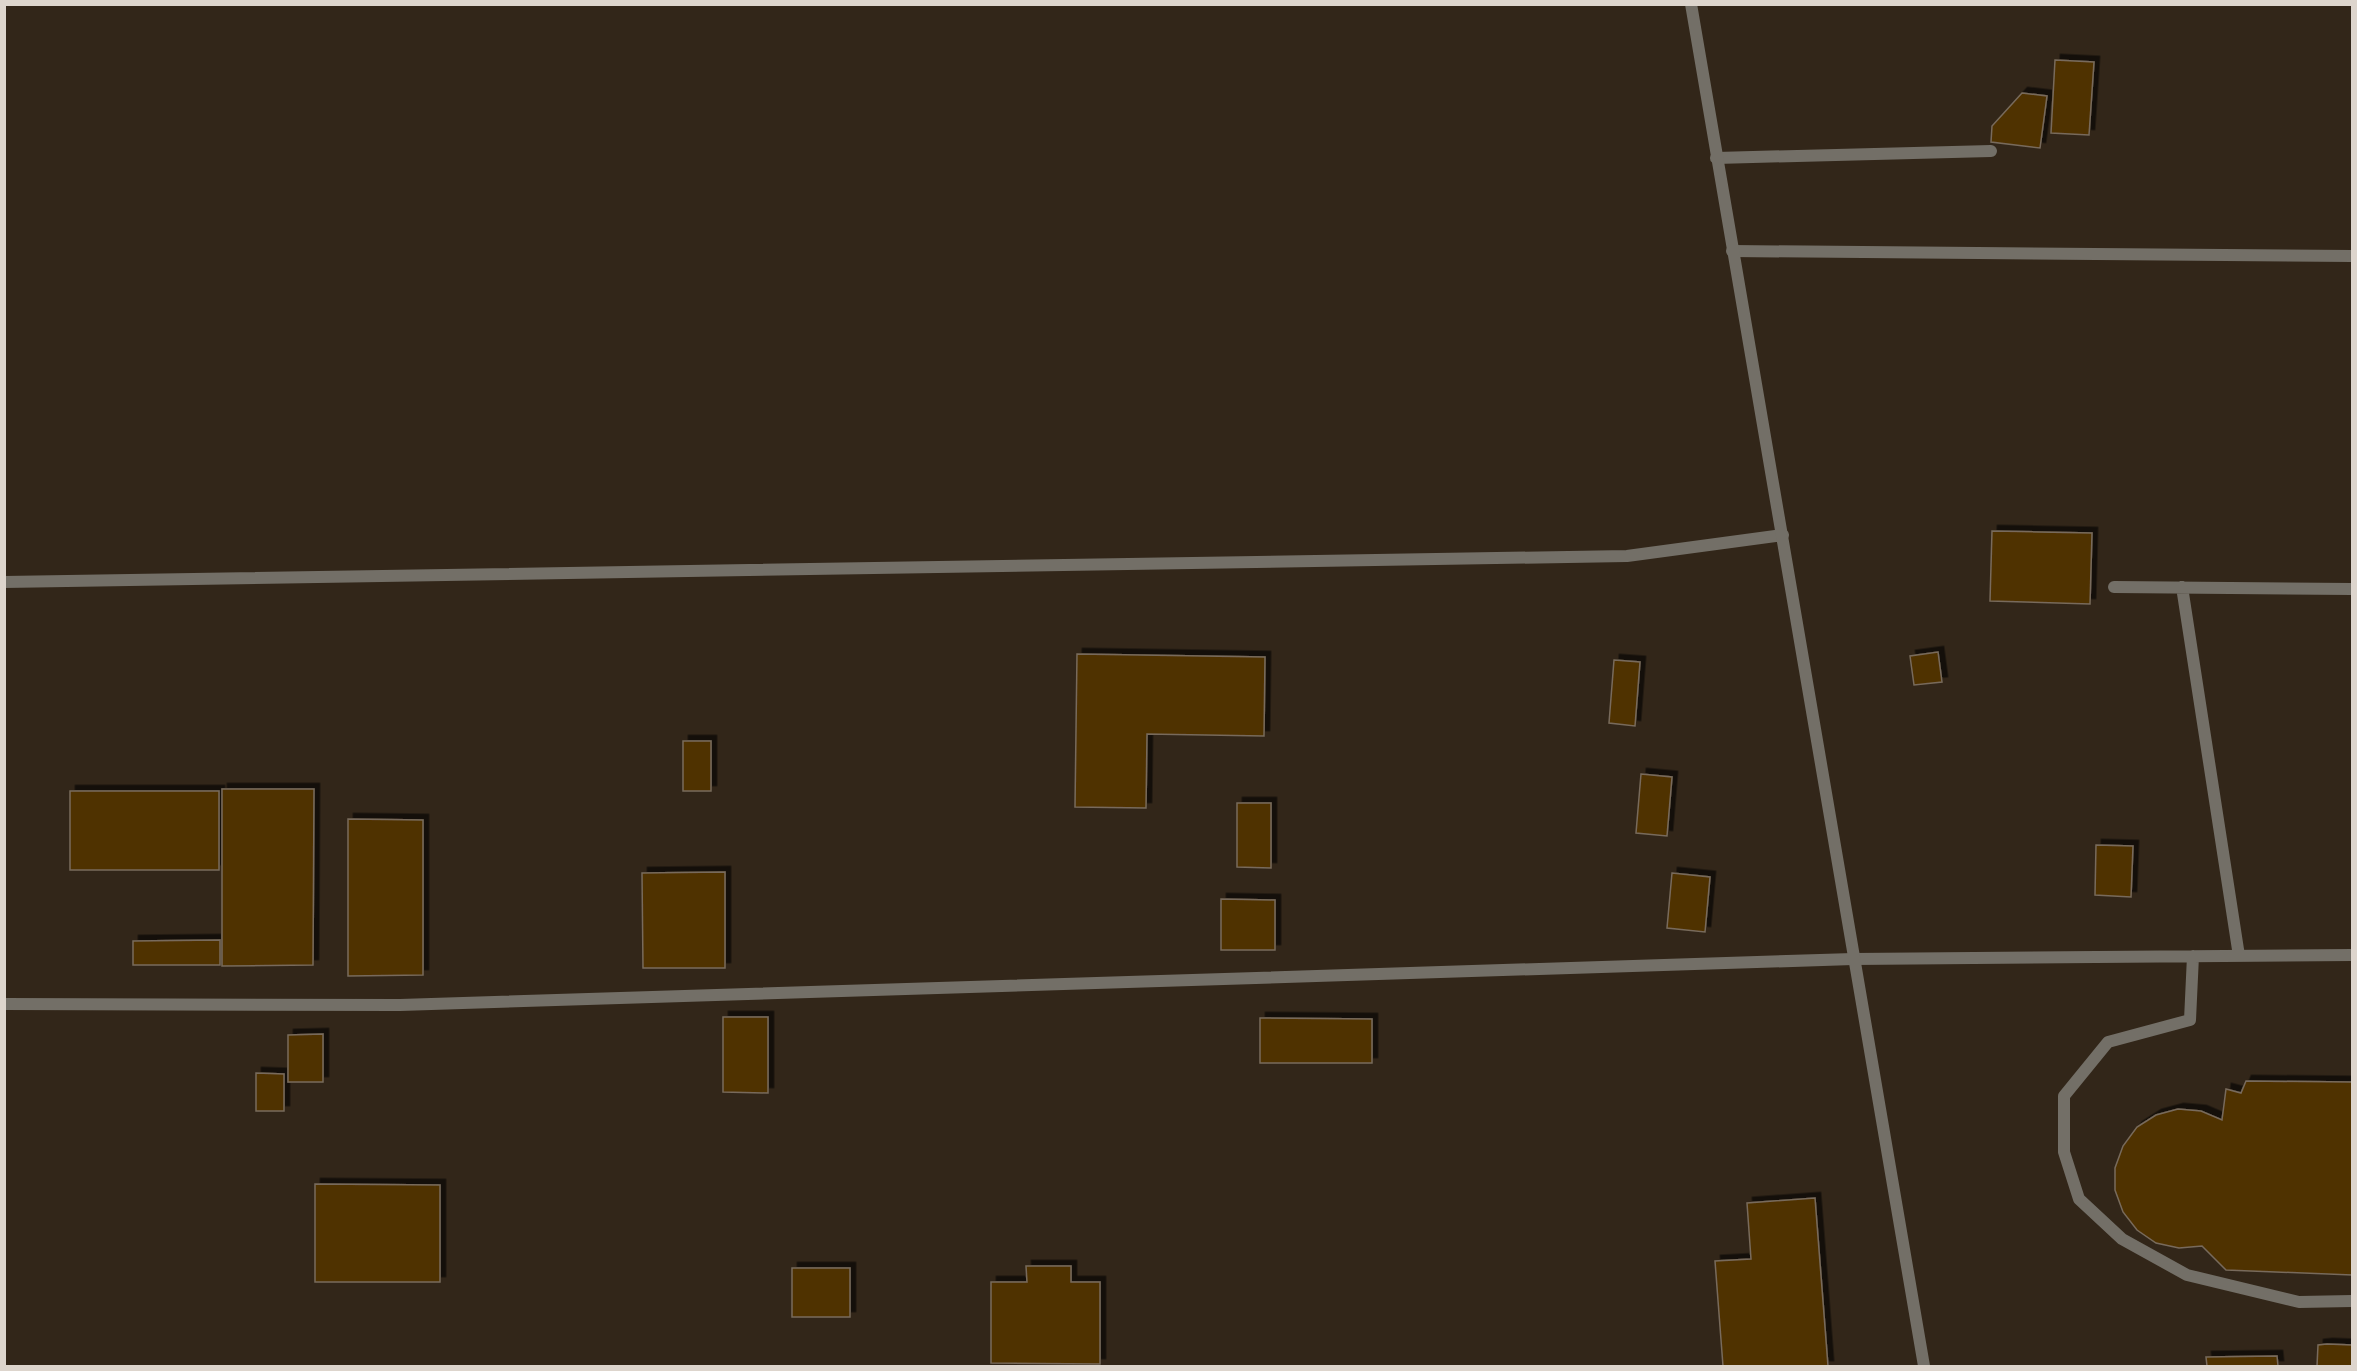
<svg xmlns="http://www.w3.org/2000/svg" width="2357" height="1371" viewBox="0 0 2357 1371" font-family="Jost,sans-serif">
<defs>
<filter id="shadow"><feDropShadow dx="5.5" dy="-5.5" stdDeviation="0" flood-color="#0009"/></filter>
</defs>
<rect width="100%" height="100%" fill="#322619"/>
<!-- building -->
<path fill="#503101" stroke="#786b5b" stroke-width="1.5" filter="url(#shadow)" d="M2055 60 2094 62 2089 135 2051 133Z
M2022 93 2047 96 2040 148 1991 142 1992 126Z
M1992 531 2092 533 2090 604 1990 601Z
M1938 652 1942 682 1914 685 1910 656Z
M1077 654 1265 657 1264 736 1147 734 1146 808 1075 807Z
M1614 660 1640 662 1635 726 1609 723Z
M683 741H711V791H683Z
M1641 774 1672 777 1667 836 1636 833Z
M222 789H314L313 965 222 966Z
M70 791H219V870H70Z
M1237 803H1271V868L1237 867Z
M348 819 423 820V975L348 976Z
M2096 845 2133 846 2131 897 2095 895Z
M725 872V968H643L642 873Z
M1672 873 1710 877 1705 932 1667 928Z
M1221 899 1275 900V950H1221Z
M220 940V965H133V941Z
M723 1017H768V1093L723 1092Z
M1260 1018 1372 1019V1063H1260Z
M323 1034V1082H288V1035Z
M256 1073 284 1074V1111H256Z
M2246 1081 2352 1082V1275L2226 1270 2202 1246 2179 1248 2156 1243 2137 1230 2123 1212 2115 1190V1168L2123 1146 2137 1127 2156 1115 2178 1109 2201 1111 2222 1120 2226 1089 2241 1093Z
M315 1184 440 1185V1282H315Z
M1815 1198 1828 1366H1723L1715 1261 1751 1259 1747 1203Z
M1026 1266H1071V1282H1100V1364L991 1363V1282H1027Z
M792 1268H850V1317H792Z
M2327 1344 2352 1345V1366H2317L2318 1345Z
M2277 1356 2278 1366H2207L2206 1357Z"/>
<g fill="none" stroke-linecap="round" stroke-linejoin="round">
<!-- minor -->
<path stroke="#736f67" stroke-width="12" d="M1716 158 1991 151
M1732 251 2352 256
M4 582 1627 556 1783 535
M2114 587 2352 589
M2182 587 2239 956
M2193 956 2190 1020 2108 1042 2064 1096V1152L2079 1199 2122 1239 2187 1275 2299 1302 2352 1301
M4 1004 400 1005 1853 959 2352 955"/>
<!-- tertiary -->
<path stroke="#736f67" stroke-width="12" d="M1691 4 1924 1366"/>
</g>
<!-- border -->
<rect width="2357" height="1371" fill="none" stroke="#ddd5cd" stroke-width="12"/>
</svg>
